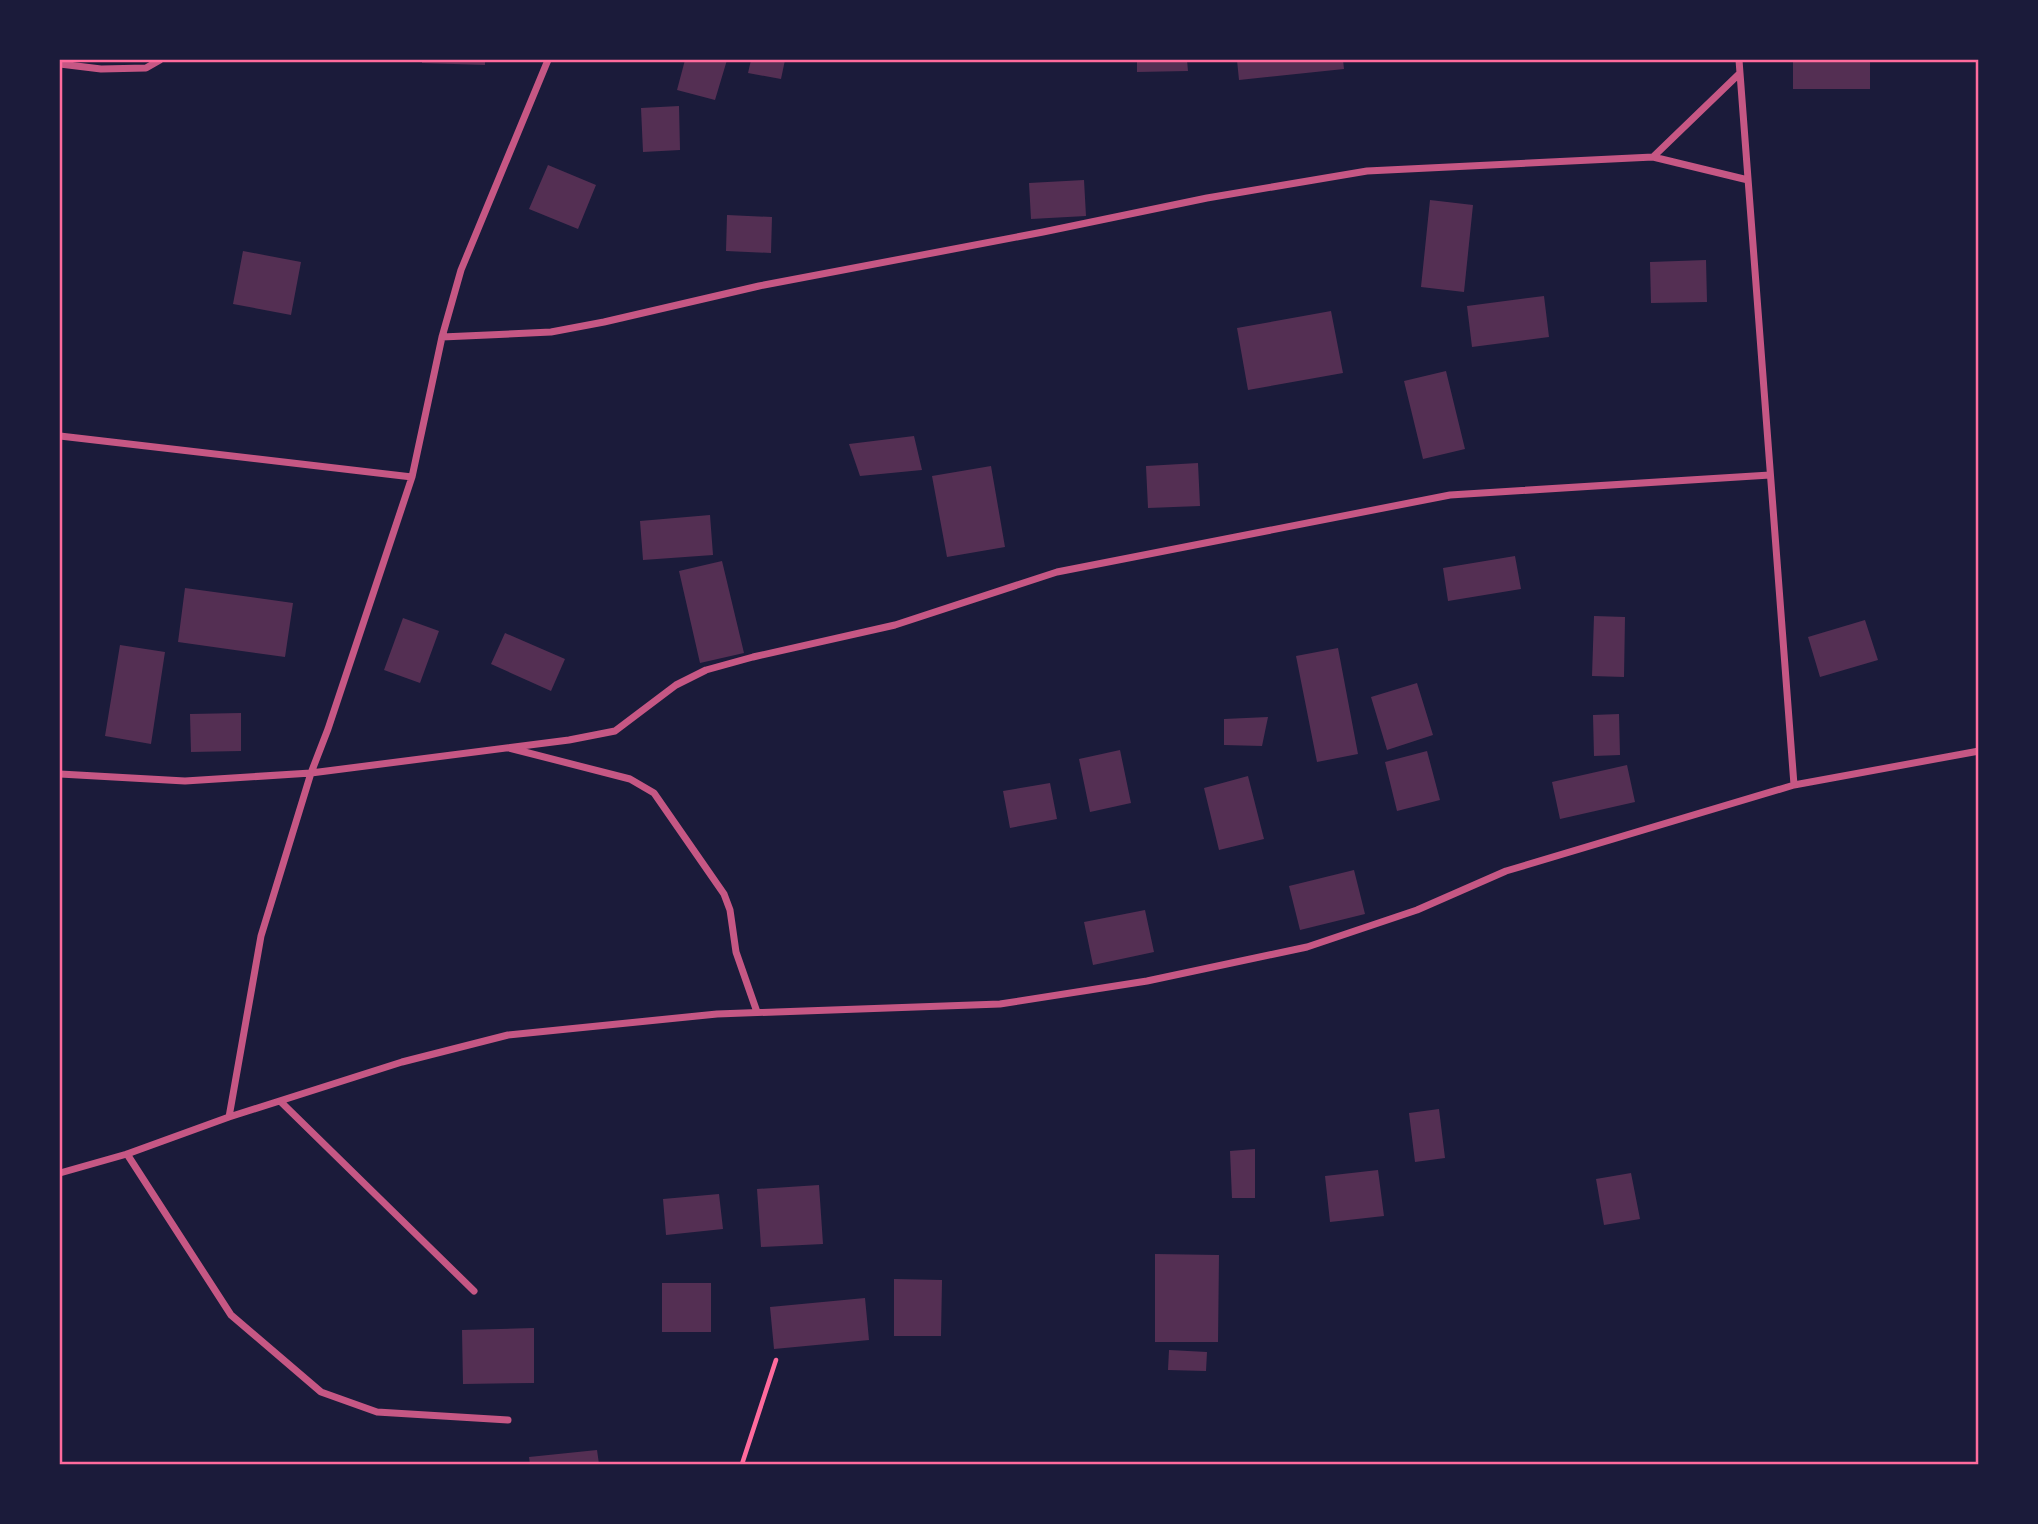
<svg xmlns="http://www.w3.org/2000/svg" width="2038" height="1524" viewBox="0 0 2038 1524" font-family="'Archivo Narrow',sans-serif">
<rect width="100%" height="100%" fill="#1b1b3a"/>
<!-- building -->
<path fill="#542f53" d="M422 60H485V65L422 63Z
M685 60H727L715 100 677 90Z
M751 60H785L781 79 748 73Z
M1137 60H1187L1188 71 1137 72Z
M1237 60H1343L1344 69 1239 80Z
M1793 60H1870V89H1793Z
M679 106 680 150 643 152 641 108Z
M548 165 596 185 578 229 529 209Z
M1084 180 1086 216 1031 219 1029 183Z
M1430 200 1473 205 1464 292 1421 287Z
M727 215 772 217 771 253 726 251Z
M243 251 301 262 291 315 233 304Z
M1706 260 1707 302 1651 303 1650 262Z
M1544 296 1549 337 1472 347 1467 306Z
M1331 311 1343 373 1248 390 1237 328Z
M1446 371 1465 449 1423 459 1404 381Z
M914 436 922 470 860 476 849 444Z
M1198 463 1200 506 1148 508 1146 466Z
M991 466 1005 547 947 557 932 476Z
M710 515 713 555 643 560 640 521Z
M1515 556 1521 589 1448 601 1443 568Z
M722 561 744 653 700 663 679 571Z
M185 588 293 603 285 657 178 642Z
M1594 616 1625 617 1624 677 1592 676Z
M403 618 439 631 420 683 384 670Z
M1865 620 1878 660 1820 677 1808 637Z
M505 633 565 659 551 691 491 664Z
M120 645 165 652 151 744 105 736Z
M1338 648 1358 754 1317 762 1296 656Z
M1417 683 1433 735 1387 750 1371 697Z
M241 713V751L191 752 190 714Z
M1619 714 1620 755 1594 756 1593 715Z
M1268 717 1262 746 1224 745V719Z
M1120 750 1131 803 1090 812 1079 759Z
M1427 751 1440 800 1397 811 1385 762Z
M1627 765 1635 802 1560 819 1552 782Z
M1248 776 1264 839 1219 850 1204 788Z
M1050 783 1057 819 1010 828 1003 791Z
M1354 870 1365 914 1300 930 1289 886Z
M1145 910 1154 952 1093 965 1084 922Z
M1439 1109 1445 1158 1415 1162 1409 1113Z
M1255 1149V1198H1232L1230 1151Z
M1378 1170 1384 1216 1330 1222 1325 1176Z
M1631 1173 1640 1219 1604 1225 1596 1179Z
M819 1185 823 1244 761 1247 757 1189Z
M719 1194 723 1229 666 1235 663 1199Z
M1155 1254 1219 1255 1218 1342H1155Z
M894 1279 942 1280 941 1336H894Z
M662 1283H711V1332H662Z
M865 1298 869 1340 774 1349 770 1307Z
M534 1328V1383L463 1384 462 1330Z
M1169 1350 1207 1352 1206 1371 1168 1370Z
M597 1450 599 1464H530L529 1457Z"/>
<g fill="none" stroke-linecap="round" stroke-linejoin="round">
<!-- path -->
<path stroke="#ff6b9d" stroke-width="4.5" d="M742 1464 776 1360"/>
<!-- minor -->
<path stroke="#c65784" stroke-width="7" d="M1739 60 1794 785
M60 64 101 69 146 68 160 60
M1653 157 1739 74
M442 337 551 332 604 322 759 286 1043 232 1207 198 1367 171 1653 157 1748 180
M60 436 412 477 442 337 461 270 548 60
M1770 475 1450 495 1057 572 895 625 753 657 706 670 676 685 615 731 569 740 311 773 261 936 229 1117 402 1062 508 1035 717 1014 1000 1004 1147 981 1307 947 1417 910 1506 871 1794 785 1979 751
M509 748 630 779 654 793 724 894 730 910 736 952 757 1012
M60 774 185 781 311 773 328 729 412 477
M281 1102 474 1291
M127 1154 231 1315 321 1392 377 1412 508 1420
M60 1173 127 1154 229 1117"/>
</g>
<!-- border -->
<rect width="2038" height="1524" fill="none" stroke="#1b1b3a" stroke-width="122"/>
<rect x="61" y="61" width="1916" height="1402" fill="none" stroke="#ff6b9d" stroke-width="2.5"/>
</svg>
